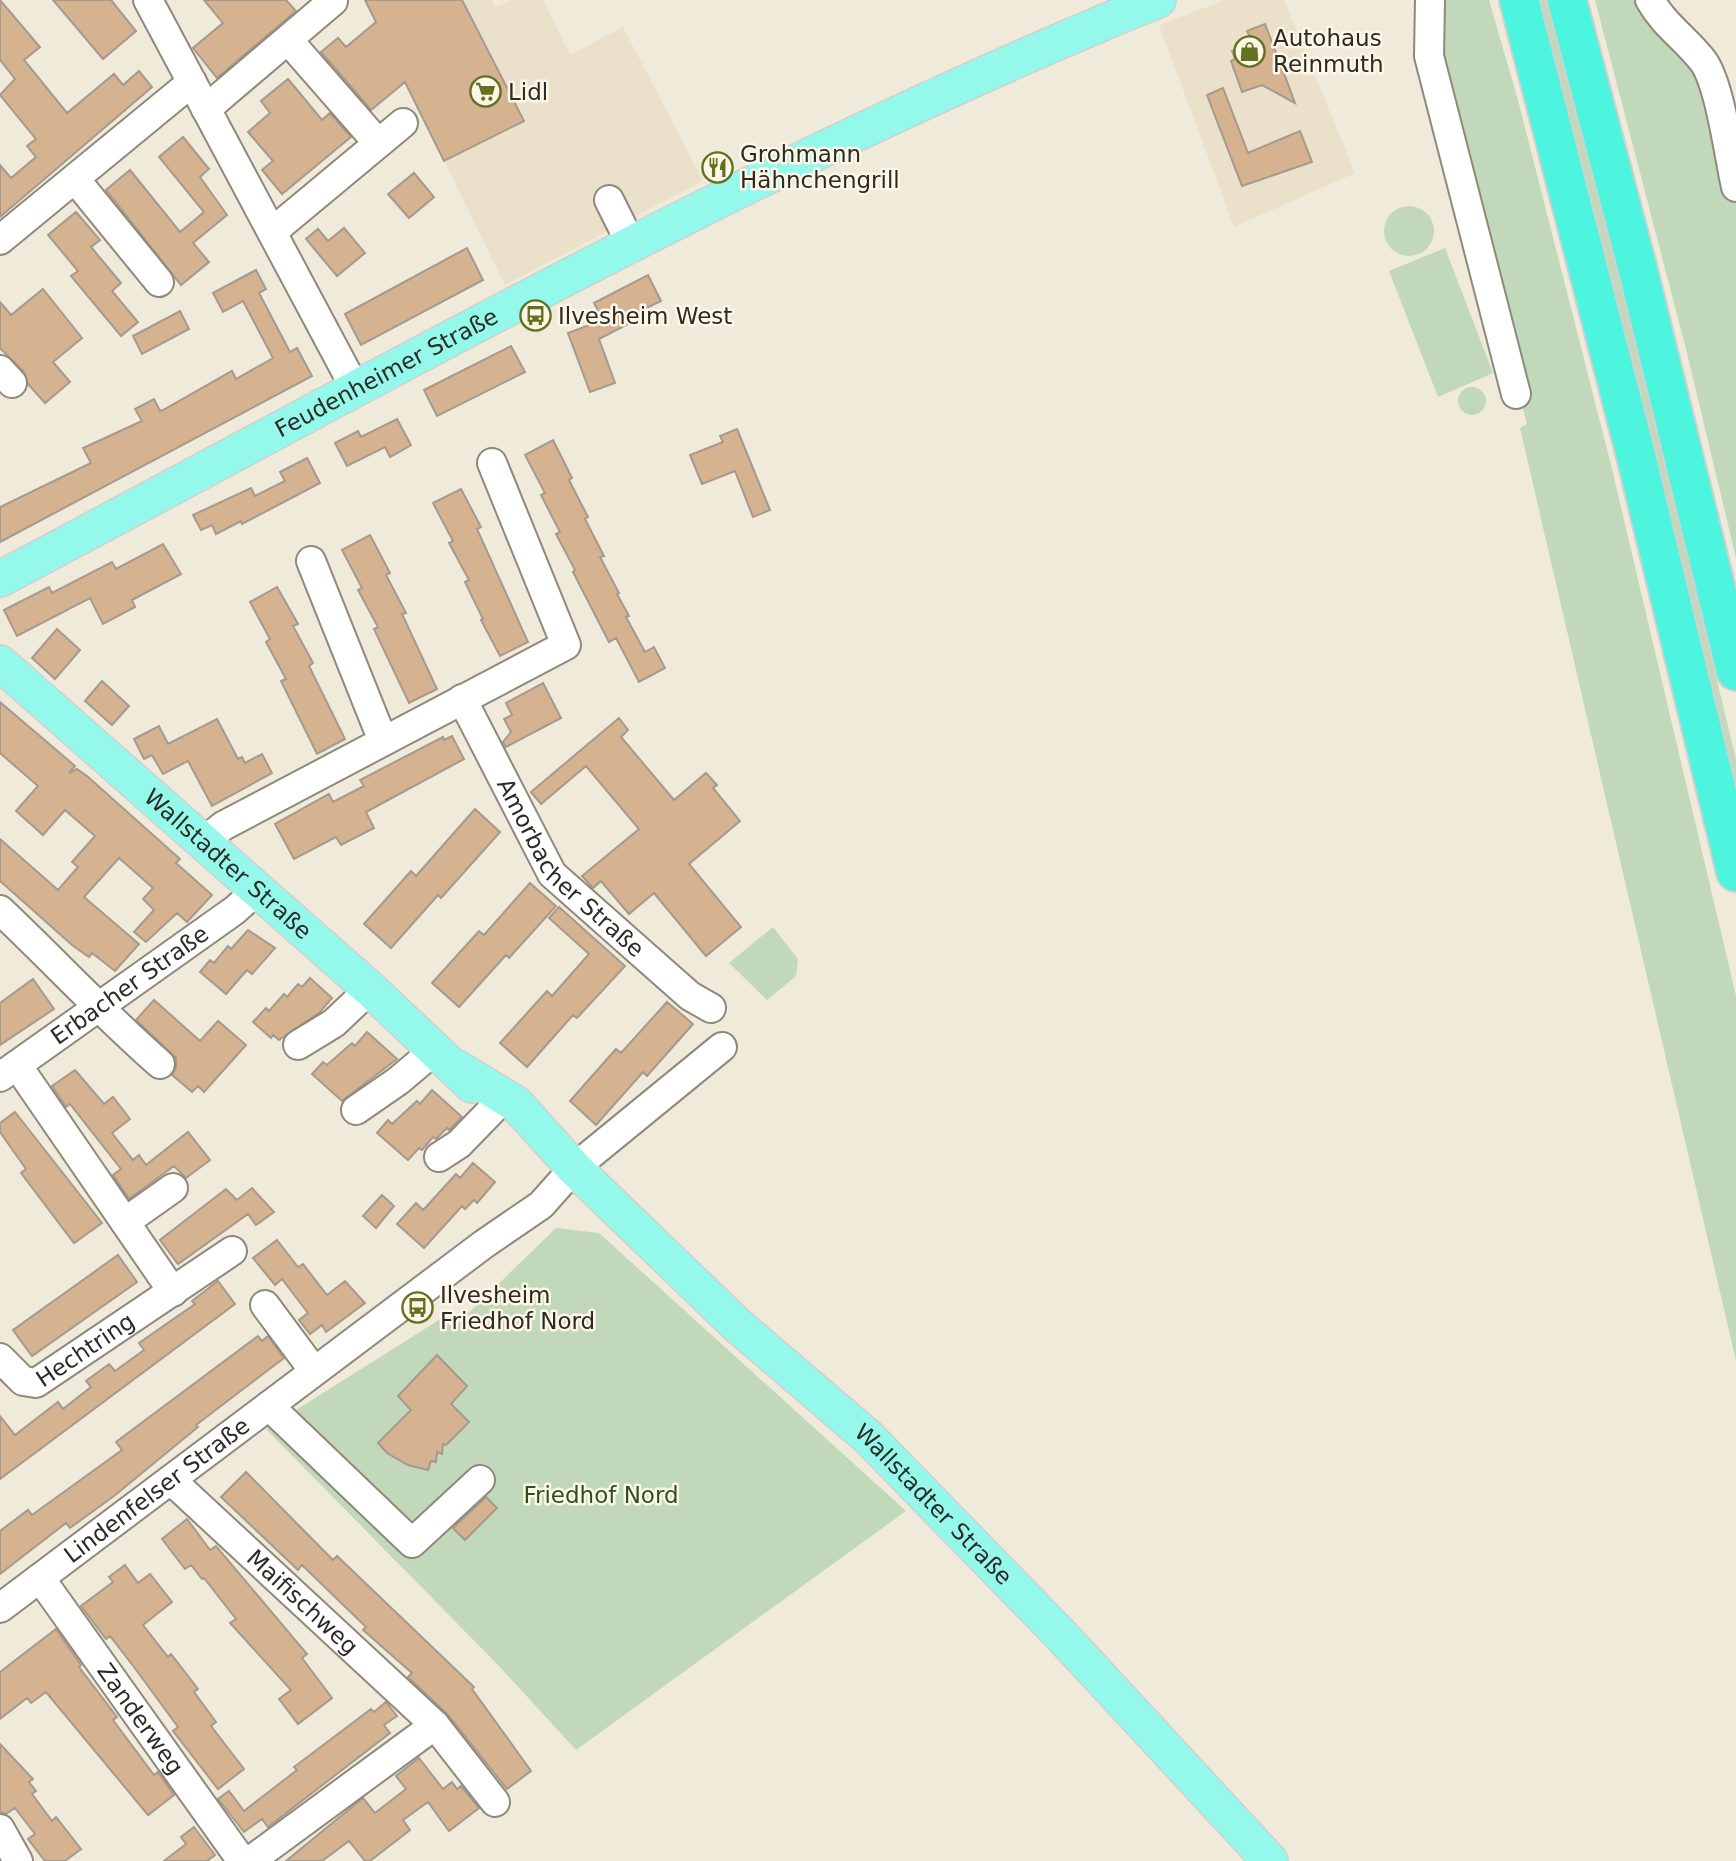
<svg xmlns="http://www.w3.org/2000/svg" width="1736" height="1861" viewBox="0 0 1736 1861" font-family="'DejaVu Sans',sans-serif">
<rect width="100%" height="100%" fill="#f0eada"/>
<!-- built -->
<path fill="#ebe1ca" d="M365 0H492L496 7 511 0H543L570 55 623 27 703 181 505 285Z
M1225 0H1284L1355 173 1234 227 1159 25Z"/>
<!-- green -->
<path fill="#c1d8bb" d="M1436 0H1489L1519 104 1612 469 1736 996V1361L1520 428 1527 424 1444 104Z
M1538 0H1546L1595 179 1736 759V787L1596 217Z
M1595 0H1646L1701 66 1736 205V558L1686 349Z
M1384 231a25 25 0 1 1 50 0a25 25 0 1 1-50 0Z
M1445 248 1493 373 1438 397 1389 271Z
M1458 401a14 14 0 1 1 28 0a14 14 0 1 1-28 0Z
M773 927 798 959 796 976 767 1000 729 963Z
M556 1228 599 1233 906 1511 576 1750 499 1666 266 1429 442 1318 453 1328Z"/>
<!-- building -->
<path fill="#d5b391" stroke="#a6998d" stroke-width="2" d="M0 0 40 47 24 60 67 113 114 74 123 85 139 71 152 87 0 217V165L11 178 36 157 27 146 36 139 0 95 15 79 0 60Z
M53 0H111L136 31 103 59Z
M204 0H286L296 11 217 78 193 48 223 23Z
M365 0H462L524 121 444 161 405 82 371 110 321 52 338 38 346 47 376 22Z
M1265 24 1285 76 1295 103 1262 85 1242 92 1231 61 1235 59 1232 51 1241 47 1239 41 1250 37 1247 31Z
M288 79 322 120 330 113 351 137 282 194 262 170 273 161 248 132 270 113 261 101Z
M1223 88 1248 153 1300 131 1312 162 1242 186 1207 95Z
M183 137 209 169 200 177 227 215 193 243 209 262 181 285 106 190 130 170 180 232 204 212 159 157Z
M414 173 434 197 409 218 388 194Z
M76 212 100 240 91 247 121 283 112 291 138 322 121 336 71 276 78 271 48 235Z
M344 228 365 253 337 276 306 239 318 229 328 241Z
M467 248 483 280 361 345 345 314Z
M256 270 266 289 259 293 290 352 297 348 312 376 0 542V507L91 463 83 448 142 421 135 409 154 399 160 411 163 410 232 371 236 379 273 358 243 301 223 312 213 293Z
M648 275 661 301 644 309 647 314 599 339 615 383 590 392 568 333 603 320 594 303Z
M43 289 82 338 53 362 70 382 45 403 28 384 24 372 0 348V302L11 315Z
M180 311 189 329 142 354 133 336Z
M511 346 525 372 437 416 424 390Z
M397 419 411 445 390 457 385 447 347 466 335 443 358 431 361 437Z
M737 429 770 510 753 517 735 471 702 484 690 455 723 442 720 436Z
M553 440 572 478 569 480 588 517 585 519 604 556 600 557 619 593 617 594 629 616 626 617 645 652 654 647 665 668 639 682 616 638 609 642 573 572 575 570 556 534 560 532 541 495 545 493 525 455Z
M307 458 320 483 242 524 241 521 216 534 212 525 201 530 193 515 251 488 255 496 285 481 280 472Z
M461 489 481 527 477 529 528 642 500 656 481 620 483 619 465 582 469 580 449 543 453 541 433 503Z
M370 535 390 573 386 575 406 613 402 614 437 689 409 703 374 629 378 627 358 590 362 588 342 550Z
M163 544 181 574 132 600 135 607 103 624 90 598 17 636 4 610 49 587 52 593 112 562 116 569Z
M277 587 298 624 293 626 313 663 309 666 345 739 317 754 281 681 286 679 266 642 270 639 250 602Z
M57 629 80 650 55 679 32 658Z
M102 681 129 706 112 725 85 701Z
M543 683 561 718 506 747 503 742 511 732 504 719 512 715 506 703Z
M0 702 75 766 69 773 77 769 87 776 180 859 176 863 212 895 187 922 177 913 146 942 134 932 154 910 143 899 153 888 119 858 84 897 139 944 115 971 92 953 89 957 72 945 0 881V839L58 890 78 867 72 862 95 836 65 810 43 835 16 811 38 786 0 753Z
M619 718 628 730 621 737 674 800 706 773 717 785 713 788 740 821 689 864 741 927 706 956 654 893 629 914 601 881 593 888 582 876 639 829 586 766 541 804 531 792Z
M217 719 238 759 242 757 245 763 262 754 272 773 212 806 188 761 163 774 152 755 144 759 134 739 159 726 168 744Z
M452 736 464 759 366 812 374 828 341 845 336 837 294 859 275 824 329 794 333 802 364 786 360 780 443 737 444 740Z
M475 809 500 832 441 898 438 895 391 948 364 924 411 871 416 876Z
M530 883 556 906 509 958 506 955 459 1007 432 983 479 931 484 935Z
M559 907 625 966 577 1018 573 1015 527 1067 500 1043 547 991 552 996 589 954 549 918Z
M248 930 275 948 252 974 247 970 226 994 200 972 210 960 214 963 228 946 231 949Z
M310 978 332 998 320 1012 279 1040 273 1035 271 1038 253 1022 266 1008 269 1011 284 994 287 997 298 984 302 987Z
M33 979 54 1009 0 1045V1003Z
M154 1000 200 1041 218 1021 246 1045 204 1092 198 1086 192 1092 172 1075 176 1067V1058L136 1020Z
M667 1002 693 1024 647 1076 643 1072 596 1125 570 1101 616 1049 621 1053Z
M367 1032 397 1059 342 1101 312 1074 323 1062 327 1065 352 1043 355 1046Z
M75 1070 104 1104 113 1097 130 1119 112 1133 133 1160 139 1155 146 1165 188 1132 210 1160 186 1178 174 1166 129 1199 113 1175 121 1169 70 1104 66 1107 52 1086Z
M432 1090 462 1117 449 1130 447 1128 436 1139 433 1137 422 1150 419 1148 408 1160 377 1133 388 1120 392 1124 417 1101 420 1104Z
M15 1112 102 1223 74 1243 21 1173 26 1169 0 1132V1123Z
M473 1163 495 1182 477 1203 474 1200 465 1209 462 1206 424 1248 397 1224 416 1203 423 1210 426 1207 456 1174 460 1178Z
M252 1188 274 1212 256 1225 248 1214 178 1264 160 1240 226 1189 237 1200Z
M382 1195 394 1206 376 1228 363 1216Z
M277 1240 298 1267 303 1264 327 1295 345 1281 365 1303 326 1332 322 1325 310 1334 299 1320 308 1313 282 1279 275 1285 253 1258Z
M118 1255 137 1282 32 1356 13 1330Z
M218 1281 235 1304 0 1479V1416L15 1435 58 1402 63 1409 91 1387 86 1381 109 1364 115 1371 144 1350 139 1343 195 1304 192 1301Z
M258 1336 262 1341 268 1336 284 1358 196 1425 198 1427 114 1496 70 1528 66 1523 0 1574V1531L28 1510 32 1515 122 1450 116 1442Z
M437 1355 467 1386 451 1404 469 1422 446 1445 443 1444 442 1454 437 1452 436 1462 431 1461 428 1470 408 1465 387 1453 378 1443 411 1410 398 1396Z
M246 1472 333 1560 337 1556 474 1687 472 1689 531 1771 507 1789 448 1715 408 1677 412 1673 363 1630 366 1627 302 1565 298 1570 221 1497Z
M486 1497 497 1508 465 1540 453 1528Z
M187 1519 210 1550 216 1546 307 1654 302 1658 332 1698 298 1724 279 1699 291 1690 230 1623 236 1619 204 1578 202 1579 191 1565 185 1569 162 1539Z
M125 1565 138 1583 150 1574 172 1602 143 1625 168 1657 171 1654 198 1689 194 1692 216 1722 211 1726 244 1769 218 1789 173 1731 178 1727 134 1667 110 1636 106 1639 81 1606 113 1582 109 1577Z
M56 1629 81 1665 79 1667 117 1717 113 1720 154 1775 158 1772 174 1795 148 1815 46 1692 31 1703 27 1698 0 1719V1672Z
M386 1702 397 1716 384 1725 390 1733 268 1827 262 1819 244 1832 218 1799 229 1791 244 1811 297 1770 294 1767 310 1755 371 1709 374 1712Z
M0 1744 33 1779 29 1782 36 1791 32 1794 52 1821 56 1817 81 1849 65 1861H45L28 1839 35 1834 15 1808 6 1814 0 1812Z
M419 1758 443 1789 452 1782 457 1789 461 1786 479 1808 449 1831 428 1802 403 1820 410 1830 370 1861H365L349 1841 322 1861H286L363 1798 375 1813 406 1789 396 1776Z
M194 1827 215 1855 207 1861H164L186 1844 181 1837Z"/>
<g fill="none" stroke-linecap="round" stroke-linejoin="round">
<defs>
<g id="minor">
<path d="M148 0 356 390"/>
<path d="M1430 0 1429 56 1516 394"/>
<path d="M1650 0C1664 25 1686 39 1703 61 1720 84 1729 156 1736 187"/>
<path d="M288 40 378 143"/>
<path d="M206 109 333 1"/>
<path d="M75 179 159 282"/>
<path d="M609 200 631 244"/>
<path d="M272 232 403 123"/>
<path d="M0 240 192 82"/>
<path d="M0 370 12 383"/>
<path d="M311 561 383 741"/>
<path id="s1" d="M462 699 552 874 690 996 711 1008"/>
<path d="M203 842 223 826 566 645 492 463"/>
<path d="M0 910C54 961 104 1015 160 1064"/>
<path d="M298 1045 334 1023 370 989"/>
<path d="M17 1065 173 1292"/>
<path id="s2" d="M0 1077 235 910 257 890"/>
<path d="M356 1110 398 1081 436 1049"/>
<path d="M439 1157 459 1144 493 1109"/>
<path d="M125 1222 173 1188"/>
<path d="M265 1305 314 1371"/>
<path id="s3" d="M0 1358 23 1381 36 1383 232 1251"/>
<path d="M269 1406 412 1543 480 1480"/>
<path id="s4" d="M172 1481 435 1725 250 1861"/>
<path id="s5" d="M40 1578 242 1861"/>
<path id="s6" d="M0 1608 484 1244 541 1205 574 1168 722 1047"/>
<path d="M435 1725 495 1802"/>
<path d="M0 1829 18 1861"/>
</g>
<g id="major">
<path id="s7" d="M0 579C382 377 757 163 1158 0"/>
<path id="s8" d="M0 663 370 989 472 1085"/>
<path id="s9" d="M457 1068 516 1104 574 1168 736 1324 868 1437 1060 1634 1270 1861"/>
</g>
<path id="highway" d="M1519 0 1635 452 1736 872
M1567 0 1638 270 1736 671"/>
</defs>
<!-- minor casing -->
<use href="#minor" stroke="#8f897b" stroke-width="32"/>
<!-- major casing -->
<use href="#major" stroke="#d1d0cf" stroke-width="38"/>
<!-- highway casing -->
<use href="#highway" stroke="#d1d0cf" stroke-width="42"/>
<!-- minor -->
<use href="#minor" stroke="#fff" stroke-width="28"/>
<!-- major -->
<use href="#major" stroke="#94f8eb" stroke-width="35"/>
<!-- highway -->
<use href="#highway" stroke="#4df4de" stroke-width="38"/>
</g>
<!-- icons -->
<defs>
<symbol id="shop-ring" viewBox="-11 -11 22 22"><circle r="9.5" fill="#fef7e7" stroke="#60711f" stroke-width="1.5"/><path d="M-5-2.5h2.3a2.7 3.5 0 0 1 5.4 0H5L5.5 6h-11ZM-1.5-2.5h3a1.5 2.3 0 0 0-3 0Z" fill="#60711f"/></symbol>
<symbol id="supermarket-ring" viewBox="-11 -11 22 22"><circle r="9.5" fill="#fef7e7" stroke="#60711f" stroke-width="1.5"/><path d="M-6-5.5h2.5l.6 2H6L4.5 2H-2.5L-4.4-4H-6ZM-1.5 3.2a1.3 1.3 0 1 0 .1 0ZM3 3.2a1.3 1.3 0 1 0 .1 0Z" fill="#60711f"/></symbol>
<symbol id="restaurant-ring" viewBox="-11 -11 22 22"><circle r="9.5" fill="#fef7e7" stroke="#60711f" stroke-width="1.5"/><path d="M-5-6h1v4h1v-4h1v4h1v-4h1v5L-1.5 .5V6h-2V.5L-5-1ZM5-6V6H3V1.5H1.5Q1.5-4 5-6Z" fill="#60711f"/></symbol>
<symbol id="bus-ring" viewBox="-11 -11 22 22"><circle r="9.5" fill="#fef7e7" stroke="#60711f" stroke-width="1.5"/><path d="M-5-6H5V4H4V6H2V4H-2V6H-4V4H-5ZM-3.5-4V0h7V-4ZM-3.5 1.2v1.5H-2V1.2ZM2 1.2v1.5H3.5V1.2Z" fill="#60711f"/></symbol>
</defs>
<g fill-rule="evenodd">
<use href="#shop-ring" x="1232" y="34" width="35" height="35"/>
<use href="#supermarket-ring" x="468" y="74" width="35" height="35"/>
<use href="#restaurant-ring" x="700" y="150" width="35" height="35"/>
<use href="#bus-ring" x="518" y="298" width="35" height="35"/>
<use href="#bus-ring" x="400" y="1290" width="35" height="35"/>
</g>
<g text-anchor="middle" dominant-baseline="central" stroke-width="5" stroke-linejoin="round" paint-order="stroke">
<!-- poi labels -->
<g font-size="23" fill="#2c2a24" stroke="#fef7e7" text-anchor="start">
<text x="1273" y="38">Autohaus<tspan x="1273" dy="26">Reinmuth</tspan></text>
<text x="508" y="92">Lidl</text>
<text x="740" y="154">Grohmann<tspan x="740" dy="26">Hähnchengrill</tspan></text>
<text x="558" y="316">Ilvesheim West</text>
<text x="440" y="1295">Ilvesheim<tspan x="440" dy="26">Friedhof Nord</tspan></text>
</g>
<!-- street labels -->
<g font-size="23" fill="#2c2a24" stroke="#fef7e7">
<text stroke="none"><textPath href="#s7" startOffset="438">Feudenheimer Straße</textPath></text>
<text stroke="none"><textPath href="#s8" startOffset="304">Wallstadter Straße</textPath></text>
<text stroke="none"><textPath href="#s1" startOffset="203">Amorbacher Straße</textPath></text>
<text stroke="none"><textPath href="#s2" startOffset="159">Erbacher Straße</textPath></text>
<text stroke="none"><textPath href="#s3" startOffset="105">Hechtring</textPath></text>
<text stroke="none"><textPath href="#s6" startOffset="196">Lindenfelser Straße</textPath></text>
<text stroke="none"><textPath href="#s9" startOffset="648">Wallstadter Straße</textPath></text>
<text stroke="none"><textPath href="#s4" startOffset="178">Maifischweg</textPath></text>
<text stroke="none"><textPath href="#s5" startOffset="173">Zanderweg</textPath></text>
</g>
<!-- park labels -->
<g font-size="23" fill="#2a511e" stroke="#fef7e7">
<text x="601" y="1495">Friedhof Nord</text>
</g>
</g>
</svg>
